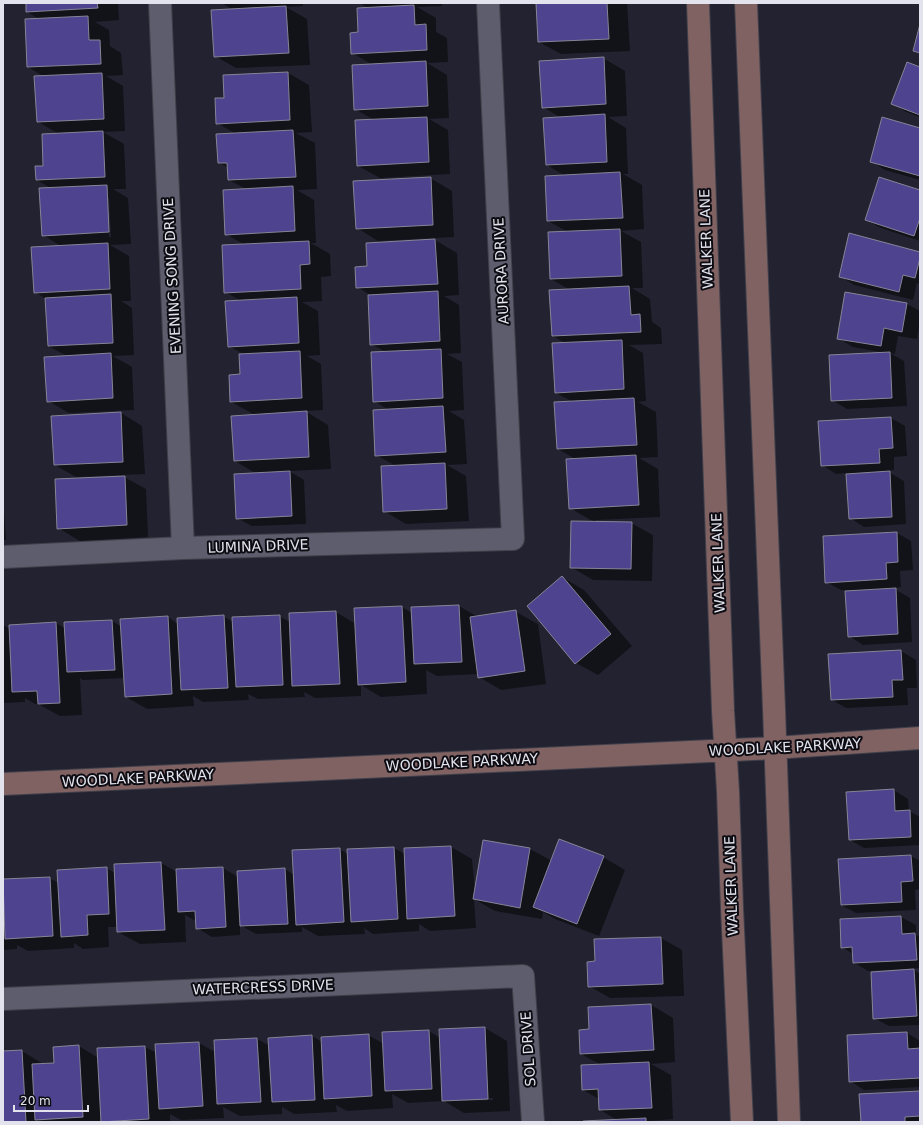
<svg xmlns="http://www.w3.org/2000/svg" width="923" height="1125" viewBox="0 0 923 1125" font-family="'DejaVu Sans',sans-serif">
<rect width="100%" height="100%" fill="#232230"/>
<!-- shadow -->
<path fill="#0007" fill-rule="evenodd" d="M27 3H118L119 20 95 22 109 30 110 46 121 53 123 75 106 76 123 86 125 131 103 132 124 144 126 189H113L128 198 131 244 110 245 129 256 131 301H121L132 308 134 355 113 356 132 367 134 410 69 413 48 401 67 356 48 346 46 299 35 292 61 246 43 235 52 189 37 180 44 167 59 134 38 122 45 77 28 67 41 20 27 12ZM107 198H109L111 237H109Z
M222 3H303V6L286 7 307 19 310 65 236 68 215 56 233 10Z
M360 3H442V6L417 7 436 18V32L447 38 448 62 427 63 447 75 449 118 429 119 448 130 450 174 380 178 358 166 374 120 355 109 373 65 352 53 368 8Z
M537 3H627L630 51 561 54 539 42Z
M603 58 625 71 627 116 608 117 626 128 628 174H623L642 185 644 229 621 231 641 242 643 288H632L650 299 652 322 661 328 662 344 629 345 643 353 646 401 638 402 656 412 658 457 639 458 658 469 660 517 596 520V522L631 523 653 535 652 581 593 580 571 567 594 522 570 508 577 460 558 449 573 402 556 393 567 344 553 336 570 290 551 279 568 232 548 221 565 176 547 165 561 118 543 107Z
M920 68V117L906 112 892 103Z
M288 73 309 85 312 132 296 133 315 143 317 189 297 190 314 200 316 243H311L330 254 331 276 321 277 322 301 302 302 318 311 320 355 307 356 321 364 323 410 305 411 328 425 331 469 289 471 304 480 306 524 252 526 237 518 257 474 235 461 255 415 231 402 242 375 243 354 229 346 241 301 225 292 245 245 226 234 246 189 229 180V168L219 163 236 134 217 123 225 99Z
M920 129V180L885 170 871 161Z
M430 178 452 191 454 237 378 241 357 228Z
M920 191V241L881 228 866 220Z
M435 240 457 253 459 295 444 296 459 305 461 353 447 354 462 362 464 410 449 411 464 420 467 464 447 465 466 476 469 521 406 524 384 511 396 466 376 455 389 410 374 401 386 352 371 344 372 296 357 287 368 267Z
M920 253V284L917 283 913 300 854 285 840 276Z
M846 293 907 304 920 311V321L917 339 898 336 895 354 890 353 904 361 907 406 847 409 832 400 886 353 853 347 838 338Z
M121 413 142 426 145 474 76 477 55 465Z
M891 418 905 426 907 456 894 457V470L887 471 904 481 906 524 864 527 850 518 847 473 836 474 822 465Z
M124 477 146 489 148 537 80 541 58 528Z
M3 492 6 540H3Z
M897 533 911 541 913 570 900 571 901 587 893 588 910 598 912 642 863 645 849 636 846 590H841L826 582Z
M562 577 584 590 632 646 598 675 576 663Z
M459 606 478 617 516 612 538 624 546 684 501 690 479 677V674L437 676 426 670 427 694 381 697 361 685V696L315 698 304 692 305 697 258 699 248 694 249 700 203 702 193 696 194 706 147 709 126 697 125 678 83 680 80 678 82 715 60 716 38 704H35L25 698V702L3 703V625L10 629 56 623 66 629 112 621 122 627 168 617 178 624 223 616 233 622 279 616 290 622 336 612 356 624 402 607 412 613Z
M901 651 916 660 917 688H907L908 705 846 708 832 700 829 655Z
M894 790 908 799 909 811 920 817V845L864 848 850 840Z
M484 841 530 849 552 861 603 857 625 870 599 936 555 919 543 912 542 919 495 911 474 899 476 928 430 931 419 924V931L373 934 364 928 365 934 318 936 302 927V932L256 934 240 925V935L212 937 197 928V920H194L185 915 186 942 140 944 118 932V927H108L109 947 83 949 74 943V948L28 951 17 945V949L3 950V878L7 880 49 878 59 883 106 868 115 873V865L161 863 177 872 223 868 238 877 285 869 294 875 339 849 348 854V850L394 848 405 854 451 847 472 859 475 892Z
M911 856 920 861V889L915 890 916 910 856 913 841 905 839 860Z
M901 917 916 925V935L920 937V968L868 971 853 962V954L842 947 841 920Z
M661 938 682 950 684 996 610 998 589 986Z
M914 970 920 974V1025L889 1026 874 1018Z
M651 1005 673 1018 675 1062 651 1064 671 1075 673 1119 649 1121 651 1122H591L619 1121 600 1110 599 1099 583 1090 601 1065 581 1054 590 1030Z
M485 1028 507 1041 510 1111 464 1113 444 1101 408 1103 392 1094 393 1108 347 1111 336 1105 337 1112 294 1114 282 1107V1114L240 1116 223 1107 224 1118 181 1120 170 1114V1122H3V1052L22 1051 43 1064H55L79 1046 98 1058V1049L145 1047 157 1053 199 1043 215 1052V1041L257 1039 270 1046 312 1036 322 1042 368 1035 384 1044 429 1031 440 1038V1030ZM493 1098V1100L463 1101V1099Z
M907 1033 920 1041V1087L864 1090 850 1081Z
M920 1092V1122H862Z"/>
<!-- building -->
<path fill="#4d438f" stroke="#858596" d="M26 3H97L98 8 26 12Z
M536 3H607L609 39 538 42Z
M414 5 415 25 426 24 427 50 351 54 350 33 358 32 357 8Z
M286 6 289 53 214 57 211 10Z
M88 16 89 40H100L101 64 27 67 25 19Z
M920 24V53L913 51Z
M604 57 606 104 542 108 539 61Z
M426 61 428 106 354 110 352 65Z
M907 62 920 67V115L891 104Z
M288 72 290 120 216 124 215 98H224L223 75Z
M102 73 104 119 37 122 34 76Z
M605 114 607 162 546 165 543 118Z
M427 117 429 162 357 166 355 120Z
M882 117 920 128V176L870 162Z
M293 130 296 177 228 180 227 163H218L216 134Z
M103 131 105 177 36 180 35 166H43L42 134Z
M620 172 623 218 547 221 545 176Z
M431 177 433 225 356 229 353 181Z
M879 177 920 190V218L914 236 865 220Z
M107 185 109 232 42 236 39 188Z
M293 186 295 231 225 235 223 190Z
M620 229 622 276 550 279 548 232Z
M849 233 920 252V258L915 278 903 275 899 292 839 277Z
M435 239 438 284 356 288 355 267 367 266 366 243Z
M309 241 310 264 300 265 301 289 224 293 222 245Z
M108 243 110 289 34 293 31 247Z
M629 286 631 315 640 314 641 332 552 336 549 290Z
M438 291 440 341 370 345 368 295Z
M845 292 907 303 902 332 884 328 881 346 837 339Z
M111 294 113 343 48 346 45 298Z
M297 297 299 343 228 347 225 301Z
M622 340 624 389 555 393 552 343Z
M441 349 443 398 373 402 371 352Z
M300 351 302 398 230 402 229 375 240 374 239 354Z
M890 352 892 398 831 401 829 355Z
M111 353 113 398 47 402 44 357Z
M634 398 637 445 557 449 554 402Z
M443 406 446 452 375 456 373 410Z
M307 411 309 457 234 461 231 416Z
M121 412 123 462 54 465 51 416Z
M891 417 893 448 879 449 880 463 821 466 818 421Z
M636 455 639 505 569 509 566 459Z
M445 463 447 509 383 512 381 466Z
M290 471 292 516 236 519 234 474Z
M890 471 892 517 849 519 846 474Z
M125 476 127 525 57 529 55 479Z
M571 521 632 522 631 569 570 568Z
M897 532 898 562 886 563 887 579 825 583 823 536Z
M562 576 611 634 575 664 527 606Z
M896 588 898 634 848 637 845 591Z
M459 605 462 662 414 664 411 607Z
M402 606 406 682 358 685 354 608Z
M516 610 525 671 478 678 470 617Z
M336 611 340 684 292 686 289 613Z
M224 615 228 688 181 690 177 618Z
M280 615 283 685 236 687 232 617Z
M168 616 172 694 125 697 120 619Z
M112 620 115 670 67 672 64 622Z
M56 622 60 703 38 704 37 691 12 692 9 625Z
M901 650 903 680H892L893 697 831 700 828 654Z
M894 789 895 811 910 810 911 837 849 840 846 792Z
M559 839 604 856 577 924 533 907Z
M483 840 530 848 520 908 473 899Z
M451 846 455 916 407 919 404 848Z
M394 847 398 919 351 922 347 849Z
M340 848 344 922 296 925 292 850Z
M911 855 913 881 901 882 902 902 841 905 838 859Z
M161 862 165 930 117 932 114 864Z
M107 867 109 914 87 915 88 935 61 937 57 870Z
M223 867 226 927 196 929 195 911 178 912 176 869Z
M285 868 288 924 240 926 237 871Z
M50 877 53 936 5 939 3 879Z
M901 916 902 934 915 933 917 960 853 963 852 947 841 948 840 919Z
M661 937 663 984 588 987 587 962 595 961 594 939Z
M914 969 917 1016 873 1019 871 972Z
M651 1004 654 1050 580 1054 579 1030 589 1029 588 1007Z
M485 1027 488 1099 442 1101 439 1029Z
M429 1030 432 1089 385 1091 382 1032Z
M907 1032 908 1049 920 1048V1078L849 1082 847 1035Z
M369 1034 372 1096 324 1099 321 1037Z
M312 1035 315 1100 272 1102 268 1038Z
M257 1038 261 1102 217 1104 214 1040Z
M199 1042 203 1106 159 1109 155 1044Z
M79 1045 83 1117 35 1120 32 1064 54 1063 53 1047Z
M145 1046 149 1119 101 1122 97 1048Z
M22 1050 26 1122H3V1051Z
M649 1062 652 1108 599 1110 598 1089 582 1090 581 1065Z
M920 1091V1116L905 1117V1122H861L859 1094Z
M646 1118V1122H583V1121Z"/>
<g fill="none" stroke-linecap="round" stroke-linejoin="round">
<defs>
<path id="street" d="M160 3 183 548
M3 557 183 548 513 539 488 3
M3 999 523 976 533 1122"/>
<path id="secondary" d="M698 3 723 711 728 791 732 908 742 1122
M746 3 774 709 789 1122
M3 784 774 748 920 738"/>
</defs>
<!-- street casing -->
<use href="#street" stroke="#40404b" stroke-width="24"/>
<!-- secondary casing -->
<use href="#secondary" stroke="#40404b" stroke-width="24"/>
<!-- street -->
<use href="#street" stroke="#5d5d6d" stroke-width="22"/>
<!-- secondary -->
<use href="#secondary" stroke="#806262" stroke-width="22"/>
</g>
<g text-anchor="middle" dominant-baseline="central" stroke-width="4" stroke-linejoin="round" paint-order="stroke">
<!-- street labels -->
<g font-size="14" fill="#e3e3ed" stroke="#0d0c13">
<text transform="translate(706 239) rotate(-92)">WALKER LANE</text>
<text transform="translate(501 271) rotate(-93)">AURORA DRIVE</text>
<text transform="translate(172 276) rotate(-93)">EVENING SONG DRIVE</text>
<text transform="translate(258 546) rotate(-2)">LUMINA DRIVE</text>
<text transform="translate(718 563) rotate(-92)">WALKER LANE</text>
<text transform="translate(785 747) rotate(-3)">WOODLAKE PARKWAY</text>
<text transform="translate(462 762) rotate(-3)">WOODLAKE PARKWAY</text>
<text transform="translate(138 778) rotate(-3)">WOODLAKE PARKWAY</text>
<text transform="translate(731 886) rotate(-92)">WALKER LANE</text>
<text transform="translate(263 987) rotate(-2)">WATERCRESS DRIVE</text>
<text transform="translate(528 1049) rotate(-94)">SOL DRIVE</text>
</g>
</g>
<!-- border -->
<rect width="923" height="1125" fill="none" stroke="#e3e3ed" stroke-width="8"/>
<!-- scale -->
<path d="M14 1105v6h74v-6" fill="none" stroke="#e3e3ed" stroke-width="2"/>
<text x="20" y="1105" font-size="12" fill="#e3e3ed" stroke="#0d0c13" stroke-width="3" paint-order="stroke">20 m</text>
</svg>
